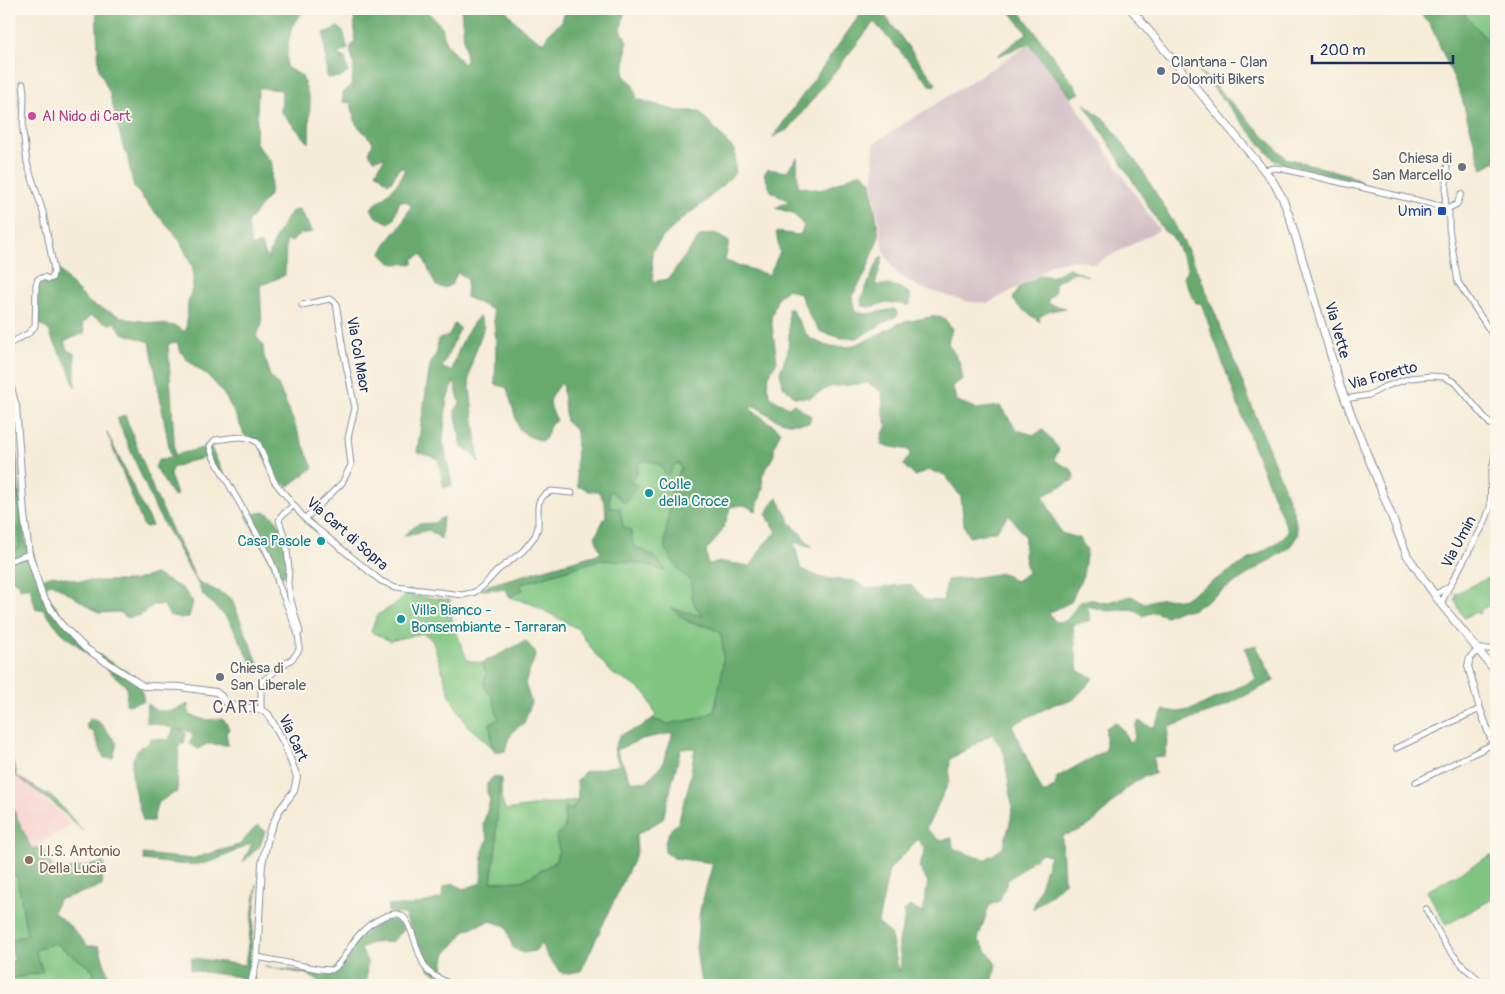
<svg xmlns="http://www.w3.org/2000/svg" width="1505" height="994" viewBox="0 0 1505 994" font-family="Pangolin,sans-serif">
<rect width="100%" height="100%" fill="#fbf7ec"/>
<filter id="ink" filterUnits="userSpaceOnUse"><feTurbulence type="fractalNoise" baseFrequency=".02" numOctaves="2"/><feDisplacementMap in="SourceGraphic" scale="10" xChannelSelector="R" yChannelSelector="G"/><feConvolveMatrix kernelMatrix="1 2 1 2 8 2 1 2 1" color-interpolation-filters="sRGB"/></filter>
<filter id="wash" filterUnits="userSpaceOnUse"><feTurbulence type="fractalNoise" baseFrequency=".0096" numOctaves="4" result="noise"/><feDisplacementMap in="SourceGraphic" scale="20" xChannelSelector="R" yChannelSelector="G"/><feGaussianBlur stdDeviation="1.12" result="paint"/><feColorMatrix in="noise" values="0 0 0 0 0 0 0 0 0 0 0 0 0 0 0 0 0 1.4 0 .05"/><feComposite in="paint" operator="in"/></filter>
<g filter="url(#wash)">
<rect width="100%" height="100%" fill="#f5ecd7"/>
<!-- built -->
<path fill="#f7d0cf" d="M9 767 71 823 69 826 38 845 42 848 55 871 9 943Z"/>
<!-- industrial -->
<path fill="#d2bec5" d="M1027 46 1039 53 1067 92 1159 230 1095 264 1074 260 1052 264 1026 283 988 303 969 302 921 288 897 274 884 253 873 183 874 143Z"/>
<!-- green -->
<path fill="#7fc580" stroke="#4d7a6f" d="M1460 9H1496V44L1487 40Z
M9 406 11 410 18 480 19 549H9Z
M646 460C657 463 668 468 679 463L681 468 672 488 680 572 691 580C692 599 691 603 704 617L672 609 690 623 708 626 721 633C728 658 719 687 714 712L696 719 668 724 652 719 656 716 647 695 634 685 613 674 596 655 578 629 534 605 510 597 522 590 519 585 599 560 632 562 653 566 658 569 665 570C659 558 646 551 634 547L630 529 623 528 620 508 610 509 609 494 611 491 625 502 638 486 630 481 637 474 638 463Z
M1496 574V602L1480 610 1481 612 1478 614 1476 612 1464 618 1454 599 1457 598 1455 594Z
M411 589 413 596 450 600 452 620 467 660 482 663 487 673 484 682 485 689 492 696 499 719 490 723 492 747 467 725 451 698 433 642 428 636 422 633 390 641 371 632 377 615 398 603Z
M500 778H502C502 788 499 801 506 810L532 806 543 803H562L578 799 572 810 564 807 565 827 556 837 559 850 555 862 522 881 491 882 497 839 496 831Z
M1491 855 1496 865V897L1446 925 1427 891Z
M17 876 27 935 9 940V877Z
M55 943 93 970 95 985H10L9 979 43 972 35 950Z"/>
<!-- forest -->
<path fill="#67aa6e" stroke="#416c66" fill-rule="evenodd" d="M96 9H308C287 21 288 46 286 67L302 76 310 101 309 143 281 112 282 90 258 88 256 144 272 163 270 194 248 222 251 247 260 243 268 259 276 237 290 212 299 209 313 232 299 234 292 242 286 240 285 275 260 286 262 325 256 336 263 345 264 357 268 366 269 374 279 387 313 468 289 486 275 480 257 439 245 436C236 417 227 394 211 379 197 365 183 363 177 342L168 344 175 455 210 446 223 473 216 471 204 458 187 462 172 468 170 475 177 495 173 496 155 467 159 459 171 458 150 342 122 333 115 322 110 324 90 316 82 325 85 333 64 341 68 351 75 354V387L67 365 51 337 50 331 38 323V286L54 277 56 265 69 282 91 304 127 319 175 326 186 332 188 302 193 286V268L179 239 151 208 134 187 127 155 124 151 110 94 99 69Z
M354 9H425L442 27 446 43 463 64 466 61 461 9H505C516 23 527 35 544 43L548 34 562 21 564 14 572 9H625L621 29 627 42 624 76 633 84 637 99 678 111H699L735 151V173L706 201 683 218 662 238 652 252 653 282 668 279 700 236 715 233 729 242 725 261 769 275 780 252 776 232 800 235 804 226 793 213 775 208 789 201 771 191 764 174 768 169 786 172 797 158 798 186 821 190 861 172 871 181 879 236 866 273 852 296 855 312 867 314 895 309 898 315 857 338H842L821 332 811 319 800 294 788 289 778 297 771 318 777 361 769 375 767 386 770 396 788 407 794 404 811 416 809 423H788L775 419 755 406 749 408 781 431 774 446V455L762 476 763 488 756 511 744 505 730 507C727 524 719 538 706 550L708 564 723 562 751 566 764 544 777 532 766 514 777 497 790 522 812 547 794 542 801 569 822 578 854 581 869 589 910 584 925 600 943 601 947 580 978 577 1002 573 1015 581 1028 573 1024 556 1025 536 1009 515 996 531 969 537 964 525 961 497 945 475 928 470 915 476 903 465 910 455 909 450 881 445 883 434 887 425 883 412 882 392 868 383 829 387 809 398 794 397 783 386 780 372 788 351 789 335 788 309H792L800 324 809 338 827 346 848 347 867 340 900 323 935 316 945 319 952 329 948 343 960 363 963 379 952 386 957 401 977 409 1000 406 1017 430 1034 435 1043 430 1059 449 1054 460 1072 470 1075 479 1043 496 1061 533 1079 538 1087 550 1083 575 1071 602 1049 613 1055 622 1066 621 1080 602 1089 599 1105 603 1131 596 1145 603C1157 598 1170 597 1182 600L1281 540 1288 531 1253 446 1201 303H1196L1183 277 1188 268 1172 236 1164 231 1084 103 1108 123 1142 170 1175 225 1196 267 1217 318 1294 513 1298 535 1289 548 1192 610H1179L1166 616 1154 612 1143 616 1132 609 1107 611 1087 606 1091 620 1073 625 1078 671 1094 678 1073 700 1055 704 1012 725 1043 794 1055 786 1057 777 1106 750V728L1115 722 1122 728 1129 742 1134 740 1136 725 1139 721 1153 728 1164 710 1178 712 1193 709 1256 679 1245 648 1256 645 1274 681 1217 710 1169 727 1165 756 1153 757 1155 774C1129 776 1109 812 1088 826 1081 831 1070 833 1062 836L1064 883 1033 909 1050 855 1042 853 1007 881 1000 900 989 906 978 939 996 964 992 985H701L696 948 700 910 713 863 674 858 665 852C663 842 669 828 678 823L689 784 695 748H681L663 819 636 835 637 852 581 971 563 974 549 959 541 944 535 951 523 953 513 948 506 926 490 921 466 930 445 955 443 969 436 974 429 969 404 914 388 912V905L410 906 442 898 443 887 453 883 463 889 481 883 483 851 488 839 483 825 490 800 487 792V784L494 776 500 778 496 831 497 839 491 882 522 881 555 862 559 850 556 837 565 827 564 807 572 810 578 799 577 781 584 772 619 765 614 749 620 735C631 731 643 727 652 719L668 724 696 719 714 712C719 687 728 658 720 633L708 626 690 623 671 608 703 616C691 603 692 597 691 580L680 572 664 548 672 488 681 468 679 463 673 466 671 472 666 475 659 464 646 460 638 463 637 474 630 481 638 486 625 503 611 491 609 494 610 508H620L623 527 630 529 634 546C647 552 659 558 666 571L658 569 653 566 632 562 599 560 520 584 523 590 510 597 504 589 481 590 489 585 601 553 595 537 604 519 606 518 605 503 598 491H587L585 488 578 487 576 472 577 438 575 429 566 422 562 382C548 398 547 402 557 420L550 425 546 438 542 441 528 436 519 429 507 388 495 384 496 345 493 310 466 297 467 279 458 272 451 285 444 288 436 286 422 254 413 259V264C396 262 393 269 381 253L387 242 402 224 411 206 408 202 400 201 393 220 389 223 375 216 371 208C385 196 400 186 405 168H399L391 182 388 183 376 172 385 157 374 159 369 153 373 142 356 124 351 103 343 102V93L351 86 354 66 350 49 355 40ZM673 733 662 765 646 782 631 781 616 750 642 739ZM992 734 1004 752 1012 806 1011 819 1003 848 986 859 976 857 953 848 952 838 939 840 926 828 931 819 949 782 950 759ZM918 839 925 850 919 867 928 882 922 913 910 906 904 911C906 923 900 932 899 943 898 954 904 962 899 971L890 933 878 923 889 870Z
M864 9H880L936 84 932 87 874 22 789 129 773 137Z
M1008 9H1018L1080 93 1071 97 1029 44 997 56 1027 33Z
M1416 9H1460L1487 40 1496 44V161L1482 169 1460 92 1430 24Z
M338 27 343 31 348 49 337 54 345 58 348 72 342 77 327 78 324 33Z
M1192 63 1286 158 1349 175 1364 184 1275 161Z
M880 257H883L875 285C891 285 897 284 910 294V305C902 305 897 303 890 303 879 302 874 309 862 306L861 299Z
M1069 268 1088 276 1074 272 1055 283V292L1048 300 1049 304 1066 308 1050 311 1039 317 1040 322 1019 307 1013 299 1019 288 1040 275 1051 277Z
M479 316 484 327 472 362 469 380 479 463 472 452 462 448 455 411 460 403 454 381 447 399 443 441 452 485 444 488 438 459 417 452 430 365 437 352 438 339 449 336 454 324 460 328 442 368 452 371C457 351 465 332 479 316Z
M9 393 14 409 18 480 25 540 34 553 39 580 53 575 80 581H133L155 574 183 589 193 602 189 617 179 618 169 615 164 605H153L141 615 127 618 119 612 99 613 52 583 43 589C58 609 72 632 92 649 105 660 122 669 138 678L144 701 128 705 126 704 127 687 108 670 62 633 42 609 36 610 30 587 20 589 18 583 9 578V549L19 548 18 480 11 410 9 406Z
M125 415 155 494 197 581 231 598 262 672 257 673 229 620 203 595 197 582 157 512 117 419Z
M107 433 152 526 144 527Z
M265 512C288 521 286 553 289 573L277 578 275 570 246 515Z
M443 517 441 539 429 530 403 536 418 524 434 523Z
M526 641 536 654 525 683 531 702 530 706 524 723 514 730 508 740 505 751 496 753 492 747 490 723 499 719C496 712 495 706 493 699 488 686 480 693 487 673L482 663Z
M147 703C150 705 151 708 154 709 164 714 180 709 188 704L189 715 205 720 221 719 225 721 229 729 228 731 226 732 228 745 207 744 198 749 189 743 193 736 188 731 178 729 186 733 184 744H179L177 792 168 796 157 804 153 821H143C139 804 130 783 132 765 132 758 136 753 140 747L147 745 151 738 169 740 174 728 146 722Z
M91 718 100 723 117 743 113 758H104L93 731 88 729 86 725Z
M9 752 17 773 13 774 55 799 83 831 53 803 12 773 9 767Z
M9 800 31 848H42L55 871 104 863 102 886 58 900 53 912 70 926 88 946H99L111 985H95L93 970 55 943 35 950 43 972 9 979V962L14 960 9 940 27 935 17 876 9 877Z
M258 825 265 831 260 846 243 862 253 842C237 850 217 862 199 864 181 866 161 862 144 860L143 854 191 859 239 845Z
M257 884 249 966 256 983 255 985H240V977L190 970 192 958 245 965Z
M395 920 405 929 392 942 371 943 361 949 367 961 366 985H325L307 974 265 967 330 975 362 935 383 921Z"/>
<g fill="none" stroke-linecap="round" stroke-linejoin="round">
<!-- stream -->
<path stroke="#64abda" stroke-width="1" d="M348 973 350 985"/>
</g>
</g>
<g filter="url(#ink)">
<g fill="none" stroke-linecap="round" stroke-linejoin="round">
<defs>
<path id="minor" d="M1264 170 1275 168 1283 169 1445 207 1447 209
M1445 207 1447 167
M1447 209 1449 213V228L1458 282 1496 340
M1447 209 1457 204 1461 194
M302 305 330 299 336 303 344 355 355 408 348 438 351 465 342 483 305 519
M9 344 29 333 35 326 36 285 38 279 44 277 48 279 52 278 54 270 43 212 27 163 23 131 24 94 23 84
M1345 399 1369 395 1384 387 1410 378 1431 376 1444 377 1456 383 1490 424 1496 426
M294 505 281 516 279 521 284 535 287 549 289 570 288 584 290 597 300 632
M9 561 29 554
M1435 595 1448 587
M1441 604 1449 587 1484 524 1490 508 1491 476 1496 449
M1478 650 1481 649H1496
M261 710V682L293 658 299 650V641L297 631 278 583 275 570 267 552 213 456 210 446 215 440C229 439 245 433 258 443L274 481 305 519 381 581 396 587 463 595 475 592 484 585 498 570 523 551 535 536 538 528V507L539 502 543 496 551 491 572 493
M1396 748 1480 709
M1416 782 1493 744
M1426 909 1446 946 1463 966 1485 985
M257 957 319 969 332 970C340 965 344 957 349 949 357 935 370 922 386 916 390 914 396 913 401 915 413 922 417 959 428 971 434 977 444 980 451 985"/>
<path id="tertiary" d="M9 380 16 406 24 514 29 554 42 595 60 623 85 648 143 686 180 687 216 692 221 696 225 702 240 708H253L261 710 268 714 284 743 297 777 294 791 279 811 269 833 262 864 257 957 251 985
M1478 650 1470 658 1468 666 1480 709 1496 752"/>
<path id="secondary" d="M1131 9 1272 180 1282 197 1290 218 1340 386 1407 555 1441 604 1496 672"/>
</defs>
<!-- minor casing -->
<use href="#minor" stroke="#888e9a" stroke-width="7"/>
<!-- tertiary casing -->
<use href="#tertiary" stroke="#888e9a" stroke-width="8"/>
<!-- secondary casing -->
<use href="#secondary" stroke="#888e9a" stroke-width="9"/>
<!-- minor -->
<use href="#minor" stroke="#fff" stroke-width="5"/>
<!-- tertiary -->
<use href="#tertiary" stroke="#fff" stroke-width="6"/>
<!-- secondary -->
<use href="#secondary" stroke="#fff" stroke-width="7"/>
</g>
</g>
<!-- markers -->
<circle fill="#5c6f8a" stroke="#fbf7ec" stroke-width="2" cx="1161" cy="71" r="5"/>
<circle fill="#d1479c" stroke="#fbf7ec" stroke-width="2" cx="32" cy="116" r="5"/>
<g fill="#6b7280" stroke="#fbf7ec" stroke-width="2">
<circle cx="1462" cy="167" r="5"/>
<circle cx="220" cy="677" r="5"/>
</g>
<rect fill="#1a4fb4" stroke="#fbf7ec" stroke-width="2" x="1437" y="206" width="10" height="10" rx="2.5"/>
<g fill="#0f9aa8" stroke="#fbf7ec" stroke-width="2">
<circle cx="649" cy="493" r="5"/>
<circle cx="321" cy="541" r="5"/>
<circle cx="401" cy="619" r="5"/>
</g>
<circle fill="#8d6e63" stroke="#fbf7ec" stroke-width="2" cx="29" cy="860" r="5"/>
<g text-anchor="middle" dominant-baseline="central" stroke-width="4" stroke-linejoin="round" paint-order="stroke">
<!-- service labels -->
<g font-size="15" fill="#4e5e75" stroke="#fbf7ec" text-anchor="start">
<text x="1171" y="62">Clantana - Clan<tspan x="1171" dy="17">Dolomiti Bikers</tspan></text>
</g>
<!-- hotel labels -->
<g font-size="15" fill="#b23c85" stroke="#fbf7ec" text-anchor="start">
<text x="42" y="116">Al Nido di Cart</text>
</g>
<!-- worship labels -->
<g font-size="15" fill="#5b616d" stroke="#fbf7ec" text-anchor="end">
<text x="1452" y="158">Chiesa di<tspan x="1452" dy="17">San Marcello</tspan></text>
<text x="230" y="668" text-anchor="start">Chiesa di<tspan x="230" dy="17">San Liberale</tspan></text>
</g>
<!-- transit labels -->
<g font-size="15" fill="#164399" stroke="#fbf7ec" text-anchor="end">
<text x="1432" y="211">Umin</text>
</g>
<!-- street labels -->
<g font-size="15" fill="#1b2f5e" stroke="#fbf7ec">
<text transform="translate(1337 330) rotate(74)">Via Vette</text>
<text transform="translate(358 355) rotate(80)">Via Col Maor</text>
<text transform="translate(1383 376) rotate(-15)">Via Foretto</text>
<text transform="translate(347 534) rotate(41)">Via Cart di Sopra</text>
<text transform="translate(1459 542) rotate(-62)">Via Umin</text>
<text transform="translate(293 738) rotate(65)">Via Cart</text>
</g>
<!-- culture labels -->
<g font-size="15" fill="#0d838f" stroke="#fbf7ec" text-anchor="start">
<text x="659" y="484">Colle<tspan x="659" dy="17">della Croce</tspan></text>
<text x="311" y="541" text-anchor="end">Casa Pasole</text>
<text x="411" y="610">Villa Bianco -<tspan x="411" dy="17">Bonsembiante - Tarraran</tspan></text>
</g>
<!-- education labels -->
<g font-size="15" fill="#785e54" stroke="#fbf7ec" text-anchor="start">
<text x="39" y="851">I.I.S. Antonio<tspan x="39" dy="17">Della Lucia</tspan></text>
</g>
<!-- quarter labels -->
<g font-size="18" letter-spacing="1" fill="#685673" stroke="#fbf7ec">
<text x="236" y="707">CART</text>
</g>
</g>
<!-- margin -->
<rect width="1505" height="994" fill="none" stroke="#fbf7ec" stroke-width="30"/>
<!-- scale -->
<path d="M1312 55v8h141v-8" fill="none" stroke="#1b2f5e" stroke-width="2.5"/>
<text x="1320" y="55" font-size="15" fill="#1b2f5e" stroke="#fbf7ec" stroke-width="4" paint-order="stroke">200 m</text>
</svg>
